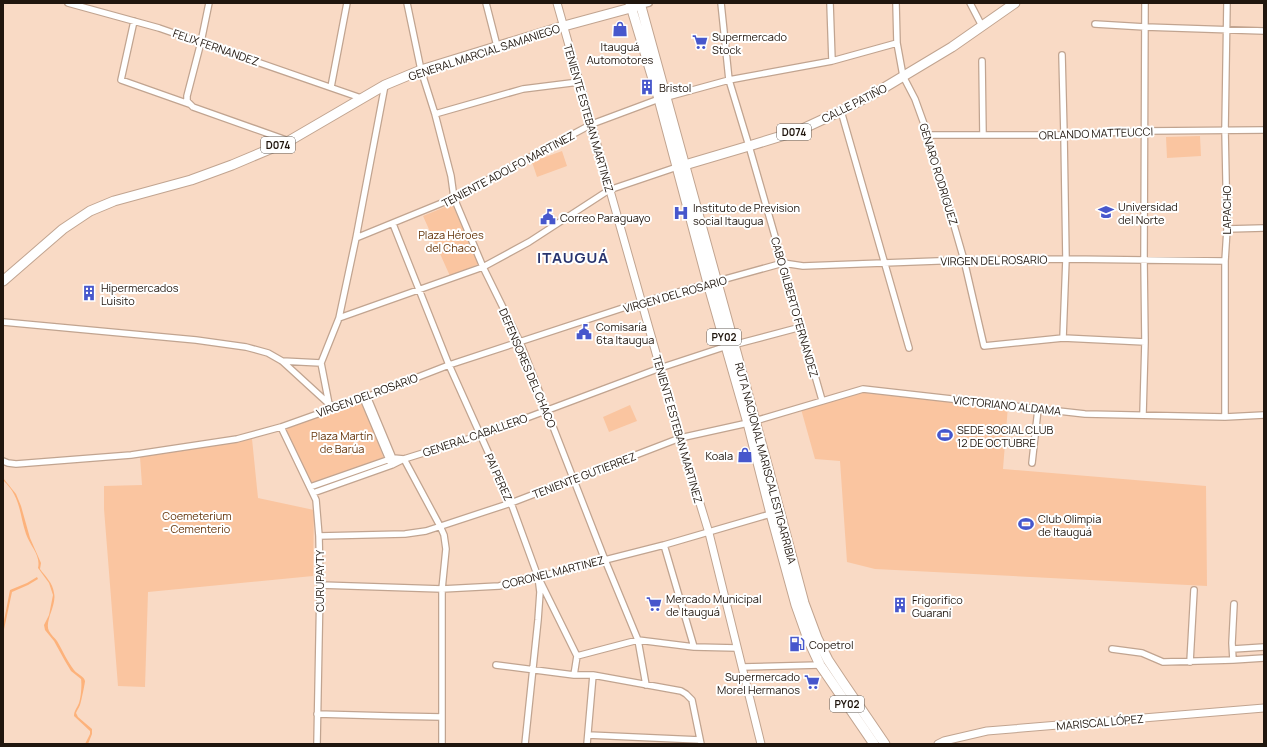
<svg xmlns="http://www.w3.org/2000/svg" width="1267" height="747" viewBox="0 0 1267 747" font-family="Manrope,sans-serif">
<rect width="100%" height="100%" fill="#f9dac5"/>
<!-- green -->
<path fill="#fac5a0" d="M1200 136 1201 156 1167 158 1166 137Z
M562 151 567 166 537 177 532 162Z
M452 204 479 264 450 276 423 216Z
M866 390 1008 406 1003 469 1206 486 1207 586 875 569 847 562 840 461 815 459 801 409Z
M362 400 384 459 312 484 282 428Z
M630 405 637 421 609 432 603 417Z
M252 439 258 498 314 510 313 576 148 592 145 687 118 686 104 509V486L142 485 140 457Z"/>
<!-- water -->
<path fill="#fdb27b" d="M3 478 16 494 21 506 30 538 41 563 40 569C45 576 53 583 54 593 57 605 44 621 49 631 51 635 55 638 57 641 63 651 67 661 74 670 77 674 84 676 85 681 85 683 81 703 80 705 79 708 77 710 76 713L78 717 92 729V734L88 744H85L90 734V731L74 716C74 711 77 708 79 703 81 698 82 684 81 679L71 671 65 661 54 641 45 630 44 625 49 615 53 595 49 583 38 568C41 555 30 546 26 534 19 513 21 497 3 480Z
M37 577 38 579 28 585 12 592 3 634V626L10 590 27 583Z"/>
<g fill="none" stroke-linecap="round" stroke-linejoin="round">
<defs>
<path id="minor" d="M68 3 159 28 361 98
M209 3 201 42 187 96V101L193 107 289 141
M407 3 421 70 435 114 451 176 454 198 483 267 520 342 605 560 638 640 646 685
M486 3 497 46
M721 3 729 80 749 146 822 400
M830 3 832 61
M896 3 897 43 903 76 915 99 928 135 964 260 984 346 1063 338 1145 342
M970 3 982 26
M641 5 649 3
M134 21 121 80 189 104
M1095 24 1145 27 1264 31
M1062 55 1064 135 1066 259 1063 338
M982 61 983 135
M331 87 347 3
M667 97 729 80 832 61 897 43
M841 111 909 348
M435 114 523 89 579 82
M928 135H1064L1144 131 1264 130
M393 224 449 365 511 503 538 577 540 592 538 620 525 744
M1227 229 1264 228
M356 238 454 198 592 124 659 99
M339 318 483 267 529 242 609 190 677 167
M3 322 196 340 246 347 268 353 282 361 329 404 339 406
M733 345 801 327
M282 361 321 363 329 404
M321 363 339 318 356 238 385 85
M367 396 394 461
M363 398 390 462
M1143 414 1145 342 1144 260 1145 3
M1225 417V261L1227 229 1225 130 1227 3
M281 427 316 500 319 536 320 585 317 744
M404 459 440 526 444 535 446 549 442 589V744
M3 461 8 463 16 464 131 455 237 439 281 427 340 406 351 403 449 365 635 304 783 263 803 266 964 260 1066 259 1225 261
M1032 463 1038 409
M310 487 393 458 404 459
M313 493 392 465 404 459 481 435 660 368 727 346
M319 536 405 534 426 531 511 503 680 438 748 423 863 389 1085 414 1225 417 1264 415
M664 545 694 647
M540 581 577 656 574 675
M320 585 442 589 499 586 538 577 605 560 664 545 774 513
M1112 649 1142 653 1163 662 1233 660 1264 658
M1233 649 1264 647
M577 656 638 640 694 647 737 648
M1233 660 1232 643 1234 604
M1190 662 1194 590
M496 665 574 675H593L681 691 686 694 692 700 701 744
M742 667 820 665
M317 714 390 716 442 717
M588 735 700 740
M587 744 593 675"/>
<path id="tertiary" d="M557 3 680 438 709 533 761 744
M938 744 944 741 987 731 1264 708"/>
<path id="primary" d="M678 167 749 146 798 131 841 111 877 92 952 47 1015 3
M3 281 63 229 90 211 114 201 191 180 232 165 289 141 385 85 421 70 564 26 638 6"/>
<path id="trunk" d="M630 3 659 99 708 283 748 423 771 514 796 605 808 639 820 665 874 744
M640 3 768 468 804 603 817 638 828 660 842 681 885 744"/>
</defs>
<!-- minor casing -->
<use href="#minor" stroke="#c1a490" stroke-width="8"/>
<!-- tertiary casing -->
<use href="#tertiary" stroke="#c1a490" stroke-width="9"/>
<!-- primary casing -->
<use href="#primary" stroke="#c1a490" stroke-width="11"/>
<!-- trunk casing -->
<use href="#trunk" stroke="#c1a490" stroke-width="11"/>
<!-- minor -->
<use href="#minor" stroke="#fff" stroke-width="5.5"/>
<!-- tertiary -->
<use href="#tertiary" stroke="#fff" stroke-width="7"/>
<!-- primary -->
<use href="#primary" stroke="#fff" stroke-width="9"/>
<!-- trunk -->
<use href="#trunk" stroke="#fff" stroke-width="9"/>
</g>
<!-- icons -->
<defs>
<symbol id="shop-bare" viewBox="-9 -9 18 18"><path d="M-5-2.5h2.3a2.7 3.5 0 0 1 5.4 0H5L5.5 6h-11ZM-1.5-2.5h3a1.5 2.3 0 0 0-3 0Z" fill="#4757cc" stroke="#fff" stroke-width="2.5" paint-order="stroke"/></symbol>
<symbol id="supermarket-bare" viewBox="-9 -9 18 18"><path d="M-6-5.5h2.5l.6 2H6L4.5 2H-2.5L-4.4-4H-6ZM-1.5 3.2a1.3 1.3 0 1 0 .1 0ZM3 3.2a1.3 1.3 0 1 0 .1 0Z" fill="#4757cc" stroke="#fff" stroke-width="2.5" paint-order="stroke"/></symbol>
<symbol id="building-bare" viewBox="-9 -9 18 18"><path d="M-4-6H4V6H1V3H-1V6H-4ZM-2.5-4.3h1.7v1.8h-1.7ZM.8-4.3h1.7v1.8H.8ZM-2.5-1h1.7V.8h-1.7ZM.8-1h1.7V.8H.8Z" fill="#4757cc" stroke="#fff" stroke-width="2.5" paint-order="stroke"/></symbol>
<symbol id="university-bare" viewBox="-9 -9 18 18"><path d="M0-5L7-2L0 1L-7-2ZM-4 1L0 2.5L4 1V4Q0 6-4 4Z" fill="#4757cc" stroke="#fff" stroke-width="2.5" paint-order="stroke"/></symbol>
<symbol id="hospital-bare" viewBox="-9 -9 18 18"><path d="M-5-5h3v3.5h4V-5h3V5h-3V1.5h-4V5h-3Z" fill="#4757cc" stroke="#fff" stroke-width="2.5" paint-order="stroke"/></symbol>
<symbol id="civic-bare" viewBox="-9 -9 18 18"><path d="M-.6-6.5H3V-4.5H.6V-3L4-1V1h2V6H-6V1h2V-1L-.6-3ZM-1.2 2.5V6h2.4V2.5Z" fill="#4757cc" stroke="#fff" stroke-width="2.5" paint-order="stroke"/></symbol>
<symbol id="stadium-bare" viewBox="-9 -9 18 18"><path d="M0-5a6.5 5 0 1 0 0 10a6.5 5 0 1 0 0-10ZM-3.5-1.8h7v3.6h-7Z" fill="#4757cc" stroke="#fff" stroke-width="2.5" paint-order="stroke"/></symbol>
<symbol id="fuel-bare" viewBox="-9 -9 18 18"><path d="M-5.5-6h7V0h2V4h1.3V-2.5L3-4.5l.8-.8L6-3V5H2.5V1h-1V6h-7ZM-4.2-4.7v3.2H.2V-4.7Z" fill="#4757cc" stroke="#fff" stroke-width="2.5" paint-order="stroke"/></symbol>
</defs>
<g fill-rule="evenodd">
<use href="#shop-bare" x="609" y="18" width="22" height="22"/>
<use href="#supermarket-bare" x="689" y="31" width="22" height="22"/>
<use href="#building-bare" x="636" y="76" width="22" height="22"/>
<use href="#university-bare" x="1095" y="201" width="22" height="22"/>
<use href="#hospital-bare" x="670" y="202" width="22" height="22"/>
<use href="#civic-bare" x="537" y="206" width="22" height="22"/>
<use href="#building-bare" x="78" y="282" width="22" height="22"/>
<use href="#civic-bare" x="573" y="321" width="22" height="22"/>
<use href="#stadium-bare" x="934" y="424" width="22" height="22"/>
<use href="#shop-bare" x="734" y="444" width="22" height="22"/>
<use href="#stadium-bare" x="1015" y="513" width="22" height="22"/>
<use href="#supermarket-bare" x="643" y="593" width="22" height="22"/>
<use href="#building-bare" x="889" y="594" width="22" height="22"/>
<use href="#fuel-bare" x="786" y="633" width="22" height="22"/>
<use href="#supermarket-bare" x="801" y="671" width="22" height="22"/>
</g>
<g text-anchor="middle" dominant-baseline="central" stroke-width="4" stroke-linejoin="round" paint-order="stroke">
<!-- shield labels -->
<g fill="#fff" stroke="#635c56" stroke-width="1">
<rect x="777" y="124" width="34" height="16" rx="3"/>
<rect x="261" y="137" width="34" height="16" rx="3"/>
<rect x="707" y="329" width="34" height="16" rx="3"/>
<rect x="830" y="696" width="34" height="16" rx="3"/>
</g>
<g font-size="10" font-weight="bold" fill="#20160e">
<text x="794" y="132">D074</text>
<text x="278" y="145">D074</text>
<text x="724" y="337">PY02</text>
<text x="847" y="704">PY02</text>
</g>
<!-- poi labels -->
<g font-size="11" fill="#20160e" stroke="#fff" text-anchor="start">
<text x="712" y="36">Supermercado<tspan x="712" dy="13">Stock</tspan></text>
<text x="620" y="46" text-anchor="middle">Itauguá<tspan x="620" dy="13">Automotores</tspan></text>
<text x="659" y="87">Bristol</text>
<text x="1118" y="206">Universidad<tspan x="1118" dy="13">del Norte</tspan></text>
<text x="693" y="207">Instituto de Prevision<tspan x="693" dy="13">social Itaugua</tspan></text>
<text x="560" y="217">Correo Paraguayo</text>
<text x="101" y="287">Hipermercados<tspan x="101" dy="13">Luisito</tspan></text>
<text x="596" y="326">Comisaría<tspan x="596" dy="13">6ta Itaugua</tspan></text>
<text x="957" y="429">SEDE SOCIAL CLUB<tspan x="957" dy="13">12 DE OCTUBRE</tspan></text>
<text x="733" y="455" text-anchor="end">Koala</text>
<text x="1038" y="518">Club Olimpia<tspan x="1038" dy="13">de Itauguá</tspan></text>
<text x="666" y="598">Mercado Municipal<tspan x="666" dy="13">de Itauguá</tspan></text>
<text x="912" y="599">Frigorifico<tspan x="912" dy="13">Guaraní</tspan></text>
<text x="809" y="644">Copetrol</text>
<text x="800" y="676" text-anchor="end">Supermercado<tspan x="800" dy="13">Morel Hermanos</tspan></text>
</g>
<!-- street labels -->
<g font-size="11" fill="#20160e" stroke="#fff">
<text transform="translate(216 47) rotate(19)">FELIX FERNANDEZ</text>
<text transform="translate(484 52) rotate(-18)">GENERAL MARCIAL SAMANIEGO</text>
<text transform="translate(854 103) rotate(-27)">CALLE PATIÑO</text>
<text transform="translate(589 118) rotate(74)">TENIENTE ESTEBAN MARTINEZ</text>
<text transform="translate(1096 133) rotate(-2)">ORLANDO MATTEUCCI</text>
<text transform="translate(508 169) rotate(-28)">TENIENTE ADOLFO MARTINEZ</text>
<text transform="translate(939 174) rotate(73)">GENARO RODRIGUEZ</text>
<text transform="translate(1226 210) rotate(-90)">LAPACHO</text>
<text transform="translate(994 260) rotate(-1)">VIRGEN DEL ROSARIO</text>
<text transform="translate(675 294) rotate(-16)">VIRGEN DEL ROSARIO</text>
<text transform="translate(795 307) rotate(74)">CABO GILBERTO FERNANDEZ</text>
<text transform="translate(528 368) rotate(67)">DEFENSORES DEL CHACO</text>
<text transform="translate(367 395) rotate(-20)">VIRGEN DEL ROSARIO</text>
<text transform="translate(1007 405) rotate(6)">VICTORIANO ALDAMA</text>
<text transform="translate(678 429) rotate(74)">TENIENTE ESTEBAN MARTINEZ</text>
<text transform="translate(475 435) rotate(-19)">GENERAL CABALLERO</text>
<text transform="translate(766 463) rotate(75)">RUTA NACIONAL MARISCAL ESTIGARRIBIA</text>
<text transform="translate(584 475) rotate(-21)">TENIENTE GUTIERREZ</text>
<text transform="translate(499 477) rotate(66)">PAI PEREZ</text>
<text transform="translate(553 572) rotate(-14)">CORONEL MARTINEZ</text>
<text transform="translate(319 581) rotate(-90)">CURUPAYTY</text>
<text transform="translate(1100 722) rotate(-5)">MARISCAL LÓPEZ</text>
</g>
<!-- park labels -->
<g font-size="11" fill="#66360c" stroke="#fff">
<text x="451" y="234">Plaza Héroes<tspan x="451" dy="13">del Chaco</tspan></text>
<text x="342" y="435">Plaza Martín<tspan x="342" dy="13">de Barúa</tspan></text>
<text x="197" y="515">Coemeterium<tspan x="197" dy="13">- Cementerio</tspan></text>
</g>
<!-- district labels -->
<g font-size="15" font-weight="bold" letter-spacing="1" fill="#29346e" stroke="#fff">
<text x="573" y="257">ITAUGUÁ</text>
</g>
</g>
<!-- border -->
<rect width="1267" height="747" fill="none" stroke="#20160e" stroke-width="8"/>
</svg>
